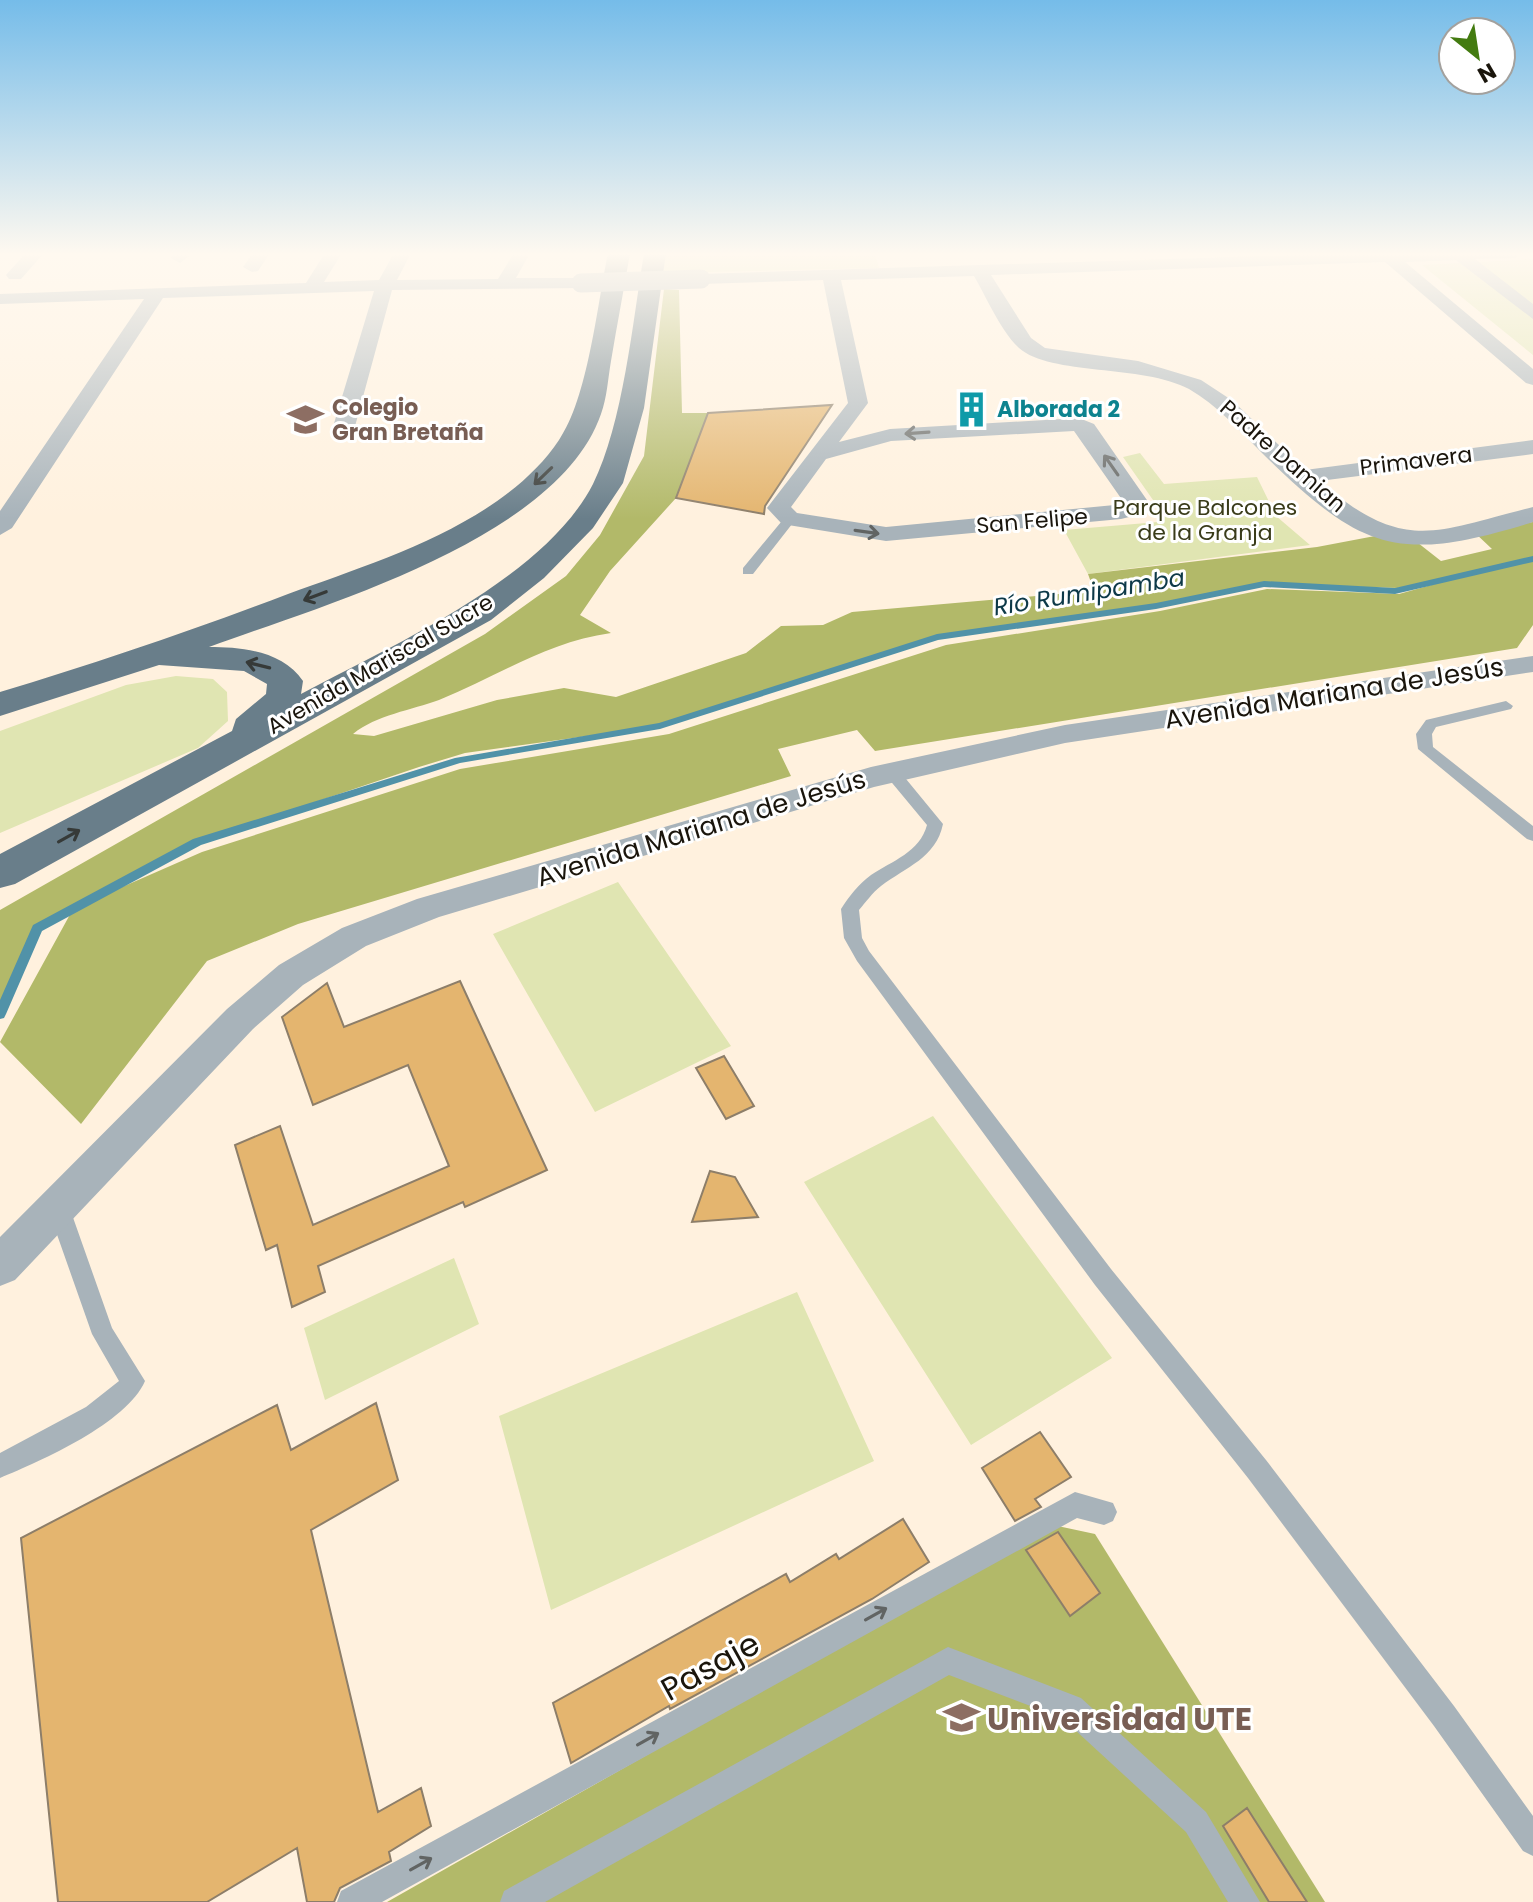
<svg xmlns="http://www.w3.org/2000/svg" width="1533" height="1902" viewBox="0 0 1533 1902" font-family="Poppins,sans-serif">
<rect width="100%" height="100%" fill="#fff1de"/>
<!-- green -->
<path fill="#e0e5b2" d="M666 253H875L879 268 663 273Z
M1533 259V355L1422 265Z
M1140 453 1164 484 1257 477 1276 516 1310 545 1088 574 1064 530 1158 522 1160 510 1123 457Z
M176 676 213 679 227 692 228 721 198 748 0 833V731L126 685Z
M618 882 731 1046 595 1112 493 934Z
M933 1116 1112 1358 971 1445 804 1182Z
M454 1258 479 1324 325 1400 304 1328Z
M797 1292 874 1461 551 1610 499 1416Z"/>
<!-- forest -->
<path fill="#b2b969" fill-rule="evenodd" d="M664 289 679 290 682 413H708L676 498 610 571 580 615 611 633C546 642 499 676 439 700 412 710 376 715 353 734L374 736 497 700 564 688 616 697 746 653 781 626 823 625 852 612 1094 591 1088 574 1317 547 1375 536 1413 539 1441 561 1492 549 1473 531 1533 522V625L1517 648 875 751 857 730 778 749 791 776 298 924 207 961 81 1124 0 1042 73 909 37 928 0 1014V910L485 634 566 576 600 535 644 456ZM1485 570 1399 594 1267 589 1160 611 946 645 669 734 460 769 202 852 88 902 197 842 419 767 465 753 660 726 937 637 1158 606 1264 584 1398 588Z
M1053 1525 1095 1534 1325 1902H387Z"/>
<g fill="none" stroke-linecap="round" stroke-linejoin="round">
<!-- stream -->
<path fill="#5192a8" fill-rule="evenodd" d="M1533 556V562L1395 594 1264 587 1156 609 938 640 660 729 460 763 201 845 42 931 6 1014 4 1018 0 1019V1000L33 925 193 839 455 758 659 723 937 634 1156 603 1264 581 1395 588Z"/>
</g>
<!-- building -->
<path fill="#e4b56f" stroke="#8d7e69" stroke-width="2" d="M832 405 765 506 764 514 676 498 708 413Z
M460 981 547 1170 465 1207 463 1202 318 1266 325 1292 292 1307 277 1245 266 1250 235 1145 280 1126 313 1225 449 1166 408 1065 313 1105 282 1017 327 983 344 1027Z
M724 1056 754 1106 726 1119 696 1068Z
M710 1171 735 1177 758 1217 692 1222Z
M376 1403 398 1480 311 1530 378 1812 421 1788 431 1826 389 1852 391 1861 340 1888 334 1902H307L297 1848 207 1902H58L21 1538 277 1405 291 1450Z
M1040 1432 1071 1477 1035 1499 1041 1507 1015 1521 982 1468Z
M903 1519 929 1562 872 1599 670 1709 669 1706 571 1763 553 1703 786 1574 790 1582 836 1554 839 1559Z
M1058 1532 1100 1593 1070 1616 1026 1550Z
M1247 1808 1307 1902H1269L1223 1826Z"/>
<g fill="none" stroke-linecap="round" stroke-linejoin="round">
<!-- service -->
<path fill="#a8b3ba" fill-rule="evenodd" d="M786 516 796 519 753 574H743V568Z
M1506 701 1513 706 1511 709 1436 727 1432 734 1433 747 1533 826V841L1527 839 1418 749 1416 734 1426 720Z
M891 767 897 768 943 824C936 858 906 867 881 886 872 893 866 902 859 910L862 938 869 951 1111 1269 1266 1460 1454 1706 1533 1816V1856L1523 1851 1434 1726 1248 1478 1095 1285 857 961 844 938 841 909C849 896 859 884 871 875 892 861 920 852 927 825L883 772Z
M59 1199 67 1202 70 1209 112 1328 145 1381C127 1423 41 1461 0 1478V1453L86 1407 119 1381 92 1334 48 1209 51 1202Z
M1075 1492 1113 1503 1117 1512 1113 1521 1104 1525 1077 1518 382 1902H337L341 1891Z
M948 1647 1081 1698 1206 1812 1260 1902H1228L1186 1832 1062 1718 949 1675 545 1902H500L504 1891Z"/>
<!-- minor -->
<path fill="#a8b3ba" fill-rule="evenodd" d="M26 253H44L21 279H9L6 275Z
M175 253H193L180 263 171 258Z
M253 253H270L258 271 252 272 243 267Z
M325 253H342L324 282 379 280 394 253H411L397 280 498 279 514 253H530L516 278H581L590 283 581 288 392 290 354 430 343 436 332 430 374 291 163 298 12 528 0 535V511L144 299 0 304V294L306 283Z
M1355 253H1523L1515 258 1475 259 1533 304V319L1456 260 1405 262 1533 369V385L1526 383 1385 262 991 275 1031 338 1045 348 1138 361 1201 380 1233 401 1305 470 1533 440V454L1319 481C1405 554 1433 532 1533 507V522C1397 564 1362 551 1262 453 1239 430 1217 405 1189 389 1142 364 1051 376 1019 348 1000 330 987 298 974 276L841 280 868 403 839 442 890 429 1079 418 1094 424 1149 503 1141 514 1121 519 886 541 782 524 767 508 848 403 823 280 701 284 692 279 701 274ZM1074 431 1125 504 886 527 797 513 791 507 826 459 891 441Z
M1533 656V672L1065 743 874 787 439 917 366 946 303 985 253 1029 15 1280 0 1286V1237L227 1009 279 965 342 928 417 899 871 767 1065 725Z"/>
<!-- primary -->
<path fill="#697e8a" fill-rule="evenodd" d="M608 253H630C624 289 617 325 611 361 608 378 607 398 601 414 558 539 323 605 209 647 242 647 283 651 303 681L301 694C393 645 544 579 593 484 623 424 633 320 644 253H666L644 408 623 483 593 528 544 578 491 620 15 884 0 888V854L232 731 236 719 266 694 267 684 244 671 159 665 0 716V692C97 663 193 630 288 594 378 561 503 524 559 440 588 398 597 306 608 253Z"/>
<!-- minor-bridge -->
<path stroke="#a8b3ba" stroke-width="19" d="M581 283 701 279"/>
</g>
<!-- one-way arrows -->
<defs><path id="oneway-shaft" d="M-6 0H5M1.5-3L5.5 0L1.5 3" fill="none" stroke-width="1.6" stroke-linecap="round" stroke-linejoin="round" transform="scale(2)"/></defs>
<g stroke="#616463">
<use href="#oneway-shaft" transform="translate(917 433) rotate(176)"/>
<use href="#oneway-shaft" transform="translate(1111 465) rotate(-125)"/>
<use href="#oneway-shaft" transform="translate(867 532) rotate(8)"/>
<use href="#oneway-shaft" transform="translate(876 1614) rotate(-29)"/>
<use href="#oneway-shaft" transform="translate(648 1739) rotate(-29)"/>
<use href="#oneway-shaft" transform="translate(421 1864) rotate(-29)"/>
</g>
<g stroke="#363a38">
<use href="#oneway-shaft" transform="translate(543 476) rotate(136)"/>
<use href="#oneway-shaft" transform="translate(315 596) rotate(159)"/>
<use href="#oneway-shaft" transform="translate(258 665) rotate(-166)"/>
<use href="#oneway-shaft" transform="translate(69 836) rotate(-29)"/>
</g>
<!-- sky -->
<linearGradient id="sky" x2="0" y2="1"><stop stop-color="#75bce9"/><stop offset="0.49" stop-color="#fff9f0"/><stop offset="1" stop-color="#fff9f0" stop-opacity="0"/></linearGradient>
<rect width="1533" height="519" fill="url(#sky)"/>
<!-- icons -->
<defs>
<symbol id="building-bare" viewBox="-9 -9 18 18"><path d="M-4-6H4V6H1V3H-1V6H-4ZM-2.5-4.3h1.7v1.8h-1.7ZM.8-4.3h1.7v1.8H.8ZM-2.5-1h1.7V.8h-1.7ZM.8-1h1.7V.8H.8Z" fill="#0f9aa8" stroke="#fff" stroke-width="2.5" paint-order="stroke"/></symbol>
<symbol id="school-bare" viewBox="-9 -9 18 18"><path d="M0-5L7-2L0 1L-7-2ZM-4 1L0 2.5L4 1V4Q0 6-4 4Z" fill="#8d6e63" stroke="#fff" stroke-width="2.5" paint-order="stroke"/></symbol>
<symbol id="university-bare" viewBox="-9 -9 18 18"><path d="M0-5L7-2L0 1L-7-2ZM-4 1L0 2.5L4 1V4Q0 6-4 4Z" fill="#8d6e63" stroke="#fff" stroke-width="2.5" paint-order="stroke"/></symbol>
</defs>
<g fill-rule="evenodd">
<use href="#building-bare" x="946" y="384" width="51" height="51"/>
<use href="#school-bare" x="280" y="394" width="51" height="51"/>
<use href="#university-bare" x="936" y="1692" width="51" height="51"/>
</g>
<g text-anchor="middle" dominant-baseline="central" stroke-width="6" stroke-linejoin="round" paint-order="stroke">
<!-- far-education labels -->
<g font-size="22" font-weight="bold" fill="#785e54" stroke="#fff" text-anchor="start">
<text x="332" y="407">Colegio<tspan x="332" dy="25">Gran Bretaña</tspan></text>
</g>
<!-- far-culture labels -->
<g font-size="22" font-weight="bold" fill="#0d838f" stroke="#fff" text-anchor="start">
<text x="997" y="409">Alborada 2</text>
</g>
<!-- far-street labels -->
<g font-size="22" fill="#1a150c" stroke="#fff">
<text transform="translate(1283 456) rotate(41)">Padre Damian</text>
<text transform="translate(1416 461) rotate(-7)">Primavera</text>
<text transform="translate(1032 521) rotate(-5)">San Felipe</text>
<text transform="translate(380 664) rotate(-30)">Avenida Mariscal Sucre</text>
</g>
<!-- far-park labels -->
<g font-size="22" fill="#3a3c1a" stroke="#fff">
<text x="1205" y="507">Parque Balcones<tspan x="1205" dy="25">de la Granja</tspan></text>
</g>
<!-- far-water labels -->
<g font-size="24" font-style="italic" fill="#0d3948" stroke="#fff">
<text transform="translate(1089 592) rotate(-9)">Río Rumipamba</text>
</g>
<!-- street labels -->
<g font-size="26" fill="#1a150c" stroke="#fff">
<text transform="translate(1334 693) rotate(-9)">Avenida Mariana de Jesús</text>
<text transform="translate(701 828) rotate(-17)">Avenida Mariana de Jesús</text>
</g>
<!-- near-street labels -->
<g font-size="32" fill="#1a150c" stroke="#fff">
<text transform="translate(710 1666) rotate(-29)">Pasaje</text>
</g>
<!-- near-education labels -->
<g font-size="32" font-weight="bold" fill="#785e54" stroke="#fff" text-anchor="start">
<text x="987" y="1718">Universidad UTE</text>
</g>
</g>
<!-- north arrow -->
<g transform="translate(1477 56) rotate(150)"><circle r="38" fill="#ffffff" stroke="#a3a19e" stroke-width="2"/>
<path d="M0-6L14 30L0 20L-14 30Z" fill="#437b10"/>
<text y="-12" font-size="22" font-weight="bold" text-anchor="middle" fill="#1a150c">N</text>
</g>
</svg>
